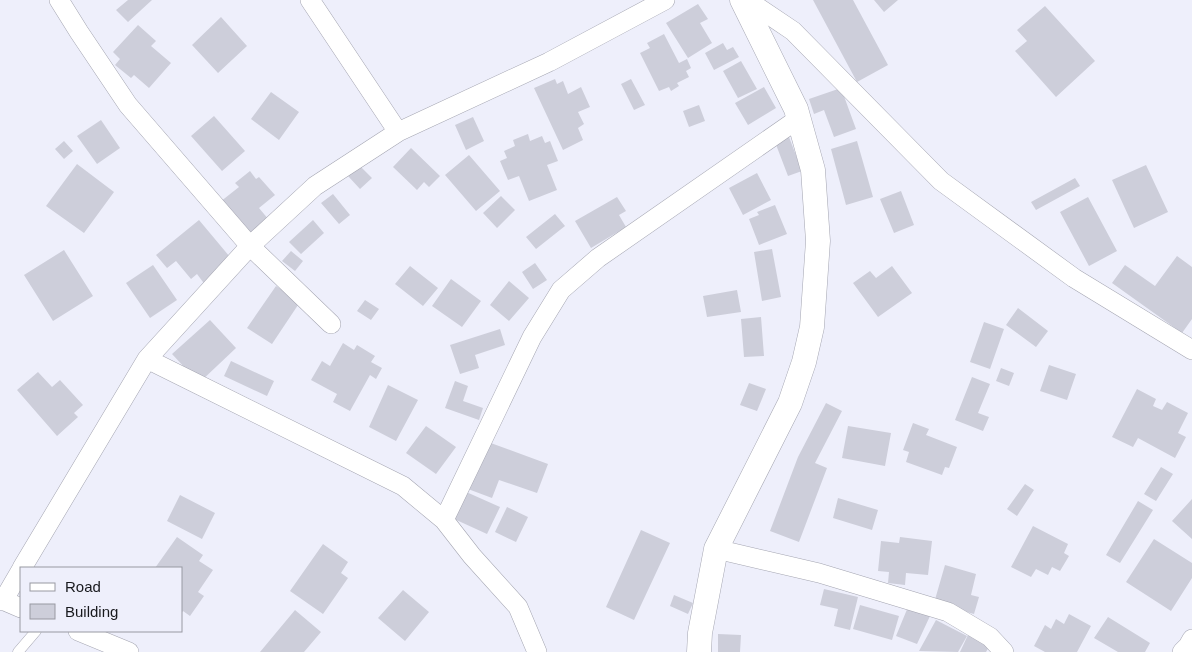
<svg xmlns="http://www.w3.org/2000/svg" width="1192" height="652" viewBox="0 0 1192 652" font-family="Arial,sans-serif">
<rect width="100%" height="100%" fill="#eeeffb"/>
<!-- building -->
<path fill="#cdceda" d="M128 0H152L128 22 116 10Z
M813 0H853L888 65 857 82Z
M874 0H898L884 12Z
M698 4 708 19 700 23 712 43 688 58 666 23Z
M1045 6 1095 61 1056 97 1015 51 1027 41 1017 30Z
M221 17 247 46 218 73 192 45Z
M138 25 156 41 151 46 171 63 149 88 134 75 131 78 115 65 120 59 113 52Z
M664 34 679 63 687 59 691 68 686 71 689 77 677 83 679 86 671 91 669 87 659 91 640 53 650 48 647 43Z
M723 43 727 50 733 47 739 57 714 70 705 53Z
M741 61 757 89 738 98 723 71Z
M555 79 557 84 563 81 568 94 581 87 590 107 578 112 584 124 578 128 583 140 563 150 534 88Z
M631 79 645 105 634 110 621 84Z
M764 87 776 108 748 125 735 103Z
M841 88 856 129 834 137 824 110 814 114 809 99Z
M271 92 299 112 279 140 251 119Z
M699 105 705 121 689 127 683 111Z
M214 116 245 151 222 171 191 136Z
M473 117 484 141 466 150 455 125Z
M101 120 120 148 97 164 77 136Z
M528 134 530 141 542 136 545 143 550 141 558 161 547 165 557 190 529 201 519 176 508 180 500 161 507 158 504 151 515 146 513 140Z
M789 137 802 171 788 176 775 142Z
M64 141 73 151 64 159 55 149Z
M857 141 873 197 846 205 831 149Z
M411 148 440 176 429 187 424 182 417 190 393 167Z
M469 155 500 191 476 211 445 175Z
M77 164 114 192 84 233 46 206Z
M359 165 372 178 360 189 348 176Z
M1146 165 1168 212 1134 228 1112 180Z
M250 171 256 179 259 177 275 195 259 208 269 220 247 237 220 202 239 187 235 183Z
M757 173 771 200 743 215 729 188Z
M1075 178 1080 186 1036 210 1031 202Z
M901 191 914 225 894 233 880 199Z
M333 194 350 215 339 224 321 203Z
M501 196 515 210 497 228 483 213Z
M617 197 626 211 619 215 626 227 591 248 575 221Z
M1088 197 1117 251 1089 266 1060 212Z
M775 205 787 234 759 245 749 219 759 215 757 212Z
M555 214 565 226 536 249 526 237Z
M199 220 235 263 206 286 197 274 191 279 176 261 167 268 156 255Z
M313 220 324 233 301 254 289 242Z
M772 249 781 297 762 301 754 252Z
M64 250 93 296 53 321 24 275Z
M291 251 303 261 295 271 282 261Z
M1177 256 1192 267V319L1182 333 1112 283 1125 265 1155 286Z
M535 263 547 280 533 289 522 272Z
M153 265 177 300 150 318 126 283Z
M410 266 438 288 423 306 395 284Z
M892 266 912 293 878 317 853 283 870 271 876 278Z
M451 279 481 301 462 327 432 306Z
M509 281 529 298 509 321 490 305Z
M276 286 300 302 272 344 247 328Z
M737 290 741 312 707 317 703 296Z
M365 300 379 309 371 320 357 311Z
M1018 308 1048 331 1036 347 1006 325Z
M761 317 764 356 744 357 741 319Z
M210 320 236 348 199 383 172 354Z
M984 322 1004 329 990 369 970 362Z
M500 329 505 345 475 355 479 368 460 374 450 345Z
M343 343 354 350 357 345 375 356 371 362 382 368 376 379 370 375 350 411 333 402 337 394 311 380 322 361 330 366Z
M231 361 274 381 267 396 224 376Z
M1049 365 1076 374 1067 400 1040 391Z
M1001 368 1014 373 1009 386 996 381Z
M38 372 52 387 60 380 83 405 74 413 78 417 57 436 17 390Z
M972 377 990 384 978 413 989 417 983 431 955 420Z
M455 381 468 386 463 401 483 408 479 420 445 408Z
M749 383 766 389 757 411 740 405Z
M388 385 418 400 396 441 369 427Z
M1137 389 1156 399 1153 406 1162 410 1167 402 1188 413 1178 433 1186 437 1175 458 1138 438 1133 447 1112 437Z
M826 403 842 411 815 463 827 468 799 542 770 531 798 457Z
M913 423 929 429 926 435 957 447 949 468 945 467 942 475 906 462 909 452 903 450Z
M426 426 456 447 436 474 406 453Z
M848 426 891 433 885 466 842 458Z
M488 442 548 464 537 493 499 480 492 498 468 489Z
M1161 467 1173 474 1156 501 1144 494Z
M1025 484 1034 490 1017 516 1007 509Z
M464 491 500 507 487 534 452 518Z
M180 495 215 513 202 539 167 521Z
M838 498 878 510 872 530 833 518Z
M1192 499V539L1172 521Z
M1138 501 1153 510 1120 563 1106 555Z
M507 507 528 517 516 542 495 532Z
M1033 526 1068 544 1064 553 1069 556 1060 571 1052 567 1048 575 1036 569 1031 577 1011 567Z
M641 530 670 543 634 620 606 607Z
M177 537 203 555 199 561 213 570 198 592 204 596 190 616 183 611 181 614V568H155Z
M900 537 932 541 928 575 906 573 905 585 888 583 889 572 878 571 881 541 899 543Z
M1154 539 1192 563V578L1171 611 1126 582Z
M323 544 348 562 341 573 348 578 323 614 290 591Z
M945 565 976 574 971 595 979 597 974 614 934 603Z
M824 589 858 597 850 630 834 626 838 609 820 605Z
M403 590 429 612 405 641 378 618Z
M674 595 693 603 688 614 670 606Z
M860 605 899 616 892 640 853 629Z
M908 607 930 616 917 644 896 636Z
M295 610 321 632 304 652H260Z
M1069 614 1091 626 1077 652H1045L1034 646 1045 625 1051 629 1056 619 1064 624Z
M1108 617 1150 643 1145 652H1118L1094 638Z
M936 620 967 636 958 652 919 651Z
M718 634 741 635 740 652H718Z
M968 635 990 645 986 652H960Z"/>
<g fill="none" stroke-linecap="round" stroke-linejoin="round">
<defs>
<path id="service" d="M18 652 36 631"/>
<path id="minor" d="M59 0 79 32 128 105 250 246 331 324
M310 0 398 132
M747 0 793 31 941 181 1074 278 1192 350
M147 359 403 486 444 520 472 556 518 607 537 652
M444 520 532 337 561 290 598 258 798 119
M716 549 819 573 948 612 990 637 1004 652
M22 568 147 359 250 246 315 186 398 132 549 62 665 0
M0 599 21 608
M3 601 21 570
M78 631 129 652
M1182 652 1188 646 1192 639"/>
<path id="tertiary" d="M699 652 700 633 716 549 790 403 804 362 812 327 818 241 813 170 796 109 742 0"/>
</defs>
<!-- service casing -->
<use href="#service" stroke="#a4a5b1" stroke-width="11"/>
<!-- minor casing -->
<use href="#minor" stroke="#a4a5b1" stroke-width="20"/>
<!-- tertiary casing -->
<use href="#tertiary" stroke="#a4a5b1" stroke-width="25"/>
<!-- service -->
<use href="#service" stroke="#fff" stroke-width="10"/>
<!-- minor -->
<use href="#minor" stroke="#fff" stroke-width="19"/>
<!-- tertiary -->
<use href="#tertiary" stroke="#fff" stroke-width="24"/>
</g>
<!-- legend -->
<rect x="20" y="567" width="162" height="65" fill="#eeeffb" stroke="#9899a2"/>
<rect x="30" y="583" width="25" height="8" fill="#ffffff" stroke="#9899a2"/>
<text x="65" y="592" font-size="15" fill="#18191d">Road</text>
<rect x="30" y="604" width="25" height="15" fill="#cdceda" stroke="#9899a2"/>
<text x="65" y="617" font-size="15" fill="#18191d">Building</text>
</svg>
